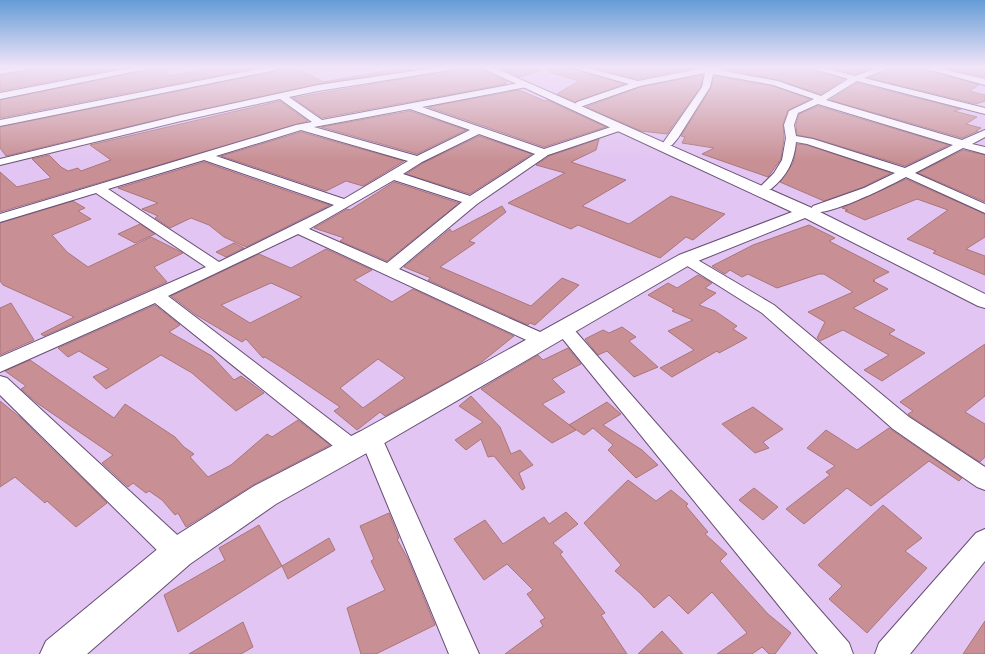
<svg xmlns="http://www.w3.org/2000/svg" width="985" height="654" viewBox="0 0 985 654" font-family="'Source Sans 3',sans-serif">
<rect width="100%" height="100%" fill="#e2c5f2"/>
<!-- building -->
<path fill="#c89095" stroke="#ab757a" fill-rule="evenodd" d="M37 68H122L0 91V76Z
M147 68H166L167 76 212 68H256L0 118V100L142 71Z
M281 68H296L323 82 404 68 412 70 318 84 181 114 6 156 0 148V127L276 71Z
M465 68H481L508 82 503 83 506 84 322 118 293 98Z
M499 68H540V71L520 77Z
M549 68H572L624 84 575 102 557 94 579 81 549 72Z
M593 68H695L638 79Z
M723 68H810L844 79 821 94 778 80Z
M831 68H873L855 74Z
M890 68H922L979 85 969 91 985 95V101L976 104 869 78Z
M944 68H985V77Z
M703 75 701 86 667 134 641 131 586 107 640 87Z
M714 76 773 86 810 99 788 110 783 124 784 138 781 159 768 177 702 154 714 148 682 143 685 137 681 136 711 88Z
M857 83 961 109 954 111 977 117 966 124 981 128 976 131H978L962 138 830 100Z
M519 90 545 101 547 100 606 127 544 147 428 107Z
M280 101 308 121 0 212V172L17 187 51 178 32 159 49 155 61 167 68 171 78 168 81 171 111 160 90 145Z
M818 106 949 145 905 166 813 138 797 135 796 125 799 114Z
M410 111 466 130 417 154 321 127Z
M301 132 404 161 363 186 346 181 326 191 221 156Z
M479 136 532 154 470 194 406 174 423 163Z
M599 139 596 150 571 162 626 180 582 206 629 224 671 196 725 214 693 240 686 237 660 258 578 225 571 229 508 203 565 173 536 165 549 156Z
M797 144 807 145 891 173 863 187 824 201 780 182 793 163Z
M963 150 985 155V202L918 173Z
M204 162 311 199 330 205 246 247 224 237 209 225 191 218 170 228 155 218 158 216 142 209 158 203 118 188Z
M906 179 985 214V237L966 249 985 256V275L933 253 936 251 907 239 948 210 917 199 865 220 845 211 848 210 842 208Z
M394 182 459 203 387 261 340 241 344 238 314 228 347 209 350 210Z
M73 201 85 208 78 211 91 219 52 235 67 252 88 267 151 237 183 253 154 267 167 282 44 336 41 334 74 317 3 285 0 281V223Z
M502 206 506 212 469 241 475 243 440 267 531 306 562 278 579 285 535 325 530 323 528 325 428 280 431 278 404 267 450 229 452 232Z
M140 224 155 234 135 243 118 234Z
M809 225 835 238 829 241 889 272 873 280 875 281H873L888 289 853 308 895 330 889 334 925 353 882 381 864 370 889 355 843 330 820 341 817 338 825 322 808 312 853 292 824 274H819L777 288 748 274 742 277 730 270 725 274 712 266 753 245Z
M234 243 244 248 226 257 216 252Z
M326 249 372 270 354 280 392 302 413 289 514 336 478 365 385 416 380 412 357 430 334 411 340 407 284 369 265 357 263 358 246 339 242 342 196 315 171 296 259 254 291 268ZM271 283 302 297 250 323 221 305ZM378 359 405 378 363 408 340 388Z
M698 275 712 283 705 288 716 293 699 305 715 311 737 326 733 329 747 338 719 353 717 351 672 377 660 368 694 350 668 331 693 320 672 311 674 309 648 295 668 283 677 288Z
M11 303 34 340 0 355V308Z
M155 305 180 325 169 332 212 356 234 380 241 376 264 393 236 411 192 373 161 355 106 389 93 377 109 369 79 351 68 357 58 348Z
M622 327 636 337 629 341 658 367 634 377 607 351 598 355 585 339 603 330 609 333Z
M985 344V396L965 412 985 424V457L980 462 910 416 908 414 913 411 900 402Z
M568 348 581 364 552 379 565 392 542 404 576 430 552 443 481 389 538 355 543 360Z
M30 360 114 418 125 404 175 437 184 447 194 454 190 457 208 477 231 465 267 434 272 437 298 420 330 445 253 485 186 527 178 513 175 515 162 500 149 491 146 493 133 483 128 487 102 463 113 455 37 403 21 389 26 386 5 371Z
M471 396 500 427 511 454 520 450 533 465 519 473 525 488 522 490 494 456 488 457 481 439 466 450 455 440 483 422 459 406Z
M0 401 21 418 107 503 76 527 47 501 45 503 15 477 0 487Z
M607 402 621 414 603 425 642 450 658 465 636 478 608 450 613 445 593 428 584 435 569 425Z
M753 407 783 429 763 442 769 448 755 453 722 424Z
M889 428 962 478 959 481 929 461 871 506 847 488 804 524 786 509 830 475 826 472 835 466 807 448 826 430 857 450Z
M628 480 656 501 671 490 688 504 686 506 708 532 705 534 727 554 720 561 768 614 791 633 775 654H769L762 647 752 654H717L747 633 712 592 688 614 669 595 654 608 640 593 615 571 621 565 584 523Z
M754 488 778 507 763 520 739 500Z
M883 505 922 538 905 551 927 568 867 633 829 599 842 586 818 565Z
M566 512 578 524 553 543 563 552 560 554 605 613 601 615 627 654H505L543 626 540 621 545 618 527 594 533 590 507 564 484 580 454 539 485 520 503 544 544 517 549 524Z
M389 513 399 538 397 539 408 559 435 625 376 654H361L347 608 385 590 371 561 374 559 360 526Z
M259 525 282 566 178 632 164 595 225 560 219 548Z
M329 538 335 550 288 579 282 566Z
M985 621V654H963Z
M243 622 253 647 241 654H189Z
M662 631 683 654H638Z"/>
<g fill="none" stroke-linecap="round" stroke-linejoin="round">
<defs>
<path id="street" d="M9 68H28L24 70 0 74V70Z
M130 68H146L142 70 0 99V93Z
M264 68H280L276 70 0 126V120Z
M434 68H454L450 70 318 91 289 97 322 120 524 82 527 83V87L422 107 544 149 614 126H622L623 128 622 130 548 155 477 204 399 269 549 336 551 340 549 344 542 346 535 344 298 234 168 296 359 442 362 448 359 454 351 457 343 454 155 303 0 372V357L206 267 96 193 0 222V214L296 125 312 122 280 99 181 121 0 165V159L181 115 318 85ZM410 109 470 130 417 156 314 127ZM301 130 408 161 344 199 216 156ZM479 134 535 154 470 196 403 174 422 162ZM204 160 334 205 219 262 108 189ZM394 180 462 202 387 263 309 229Z
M573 68H587L638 81 703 68H722L719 70 778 81 821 96 848 79 811 68H825L855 76 877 68H889L864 78 985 108V114L857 81 826 100 962 140 985 130V137L972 144 985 147V154L963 148 915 173 985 204V213L906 177C889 186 830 216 813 212L811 209 813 206 864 188 895 173 807 144 796 142C794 162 787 176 771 189H763L761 186 774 173 782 160 786 138 784 125 789 111 814 99 773 85 713 74 710 87 678 138 672 145 668 146 663 143 702 87 705 73 640 86 580 107 575 104 577 102 629 84ZM818 104 953 145 905 168 813 139 796 136 794 125 798 113Z
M923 68H937L985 79V85Z
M686 254 691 256 774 305 909 417 985 467V490L977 487 893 429 762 313 681 262 678 259 681 256Z
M564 323 570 325 849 643 853 654H818L558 333 555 329 558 325Z
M0 376 7 378 187 544 191 553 187 562 178 565 169 562 0 395Z
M371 429 379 432 382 438 479 654H449L360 438 363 432Z
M985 529V561L910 654H875L879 643 976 533Z"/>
<path id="secondary" d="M482 68H495L812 208 985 294V308L978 306 805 218 693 263 381 445 276 504 190 564 87 654H40L46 641 166 542 254 486 361 431 679 255 792 212Z"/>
</defs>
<!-- street casing -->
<use href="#street" stroke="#674e75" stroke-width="2"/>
<!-- secondary casing -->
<use href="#secondary" stroke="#674e75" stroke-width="2"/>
<!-- street -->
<use href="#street" fill="#fff" fill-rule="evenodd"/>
<!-- secondary -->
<use href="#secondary" fill="#fff" fill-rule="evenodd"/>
</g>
<!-- sky -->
<linearGradient id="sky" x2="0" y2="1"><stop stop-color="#649cd6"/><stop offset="0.42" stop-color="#f2e5f9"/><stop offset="1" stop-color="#f2e5f9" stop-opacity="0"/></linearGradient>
<rect width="985" height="160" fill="url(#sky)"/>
</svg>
